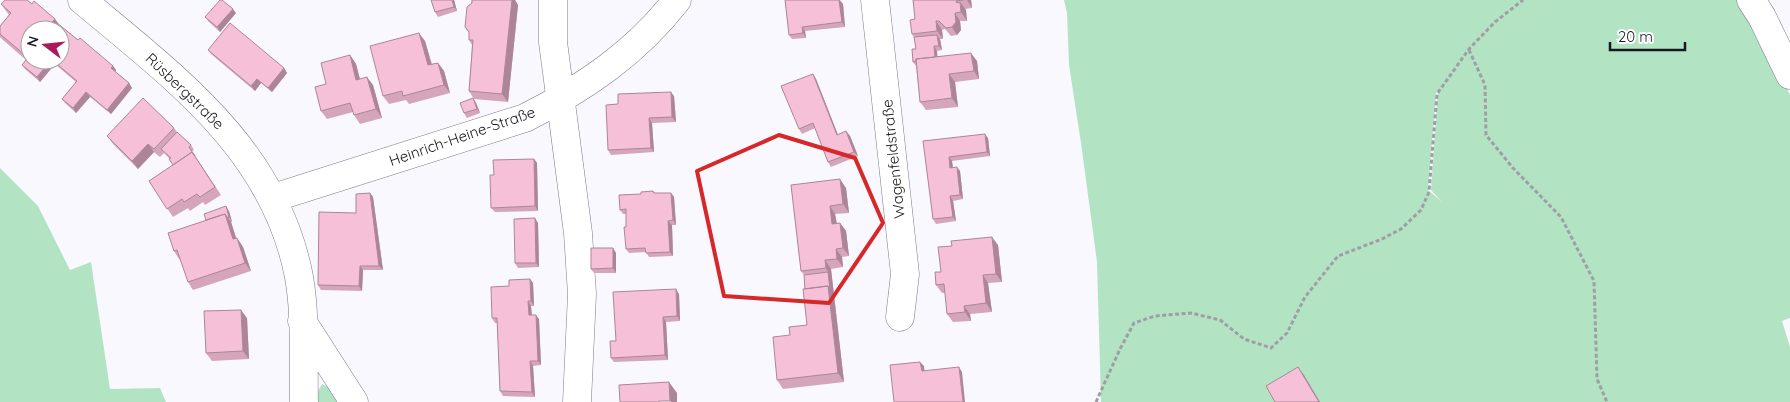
<svg xmlns="http://www.w3.org/2000/svg" width="1790" height="402" viewBox="0 0 1790 402" font-family="Quicksand,sans-serif">
<rect width="100%" height="100%" fill="#f9f8ff"/>
<!-- green -->
<path fill="#b2e4c4" fill-rule="evenodd" d="M1064 0H1740L1790 95V318L1782 321 1790 347V402H1101L1097 262 1081 143 1069 65 1067 13ZM1438 91 1431 190 1441 201 1428 190 1436 93Z
M0 168 38 206 70 270 91 262 110 389 160 388 166 402H0Z
M322 384 330 388 341 402H317L318 391Z"/>
<g fill="none" stroke-linecap="round" stroke-linejoin="round">
<defs>
<path id="minor" d="M82 0C175 78 275 150 299 277 306 316 303 362 304 402
M553 0V42L578 233 582 294 577 402
M875 0 905 274 900 317
M1751 0 1762 17 1790 75
M273 198 525 118C584 88 636 53 677 0
M302 321 354 402"/>
</defs>
<!-- minor casing -->
<use href="#minor" stroke="#7d7a8a" stroke-width="29"/>
<!-- path -->
<path stroke="#9f9ea5" stroke-width="3" stroke-dasharray="4 2.5" stroke-linecap="butt" d="M1469 50 1485 85 1486 135 1513 168 1561 217 1594 281 1597 379 1607 402
M1096 402 1120 349 1134 323 1155 316 1191 313 1220 320 1244 339 1271 348 1287 333 1305 297 1338 256 1382 239 1401 229 1421 210 1429 192 1437 94 1469 49 1495 22 1523 0"/>
<!-- minor -->
<use href="#minor" stroke="#fff" stroke-width="28"/>
</g>
<!-- wall -->
<path fill="#d4a5bb" d="M454 0 457 11 438 17 435 12Z
M472 0H515L518 5 508 102 474 99 469 91 472 45 469 40V33L465 27Z
M785 0H840L843 4 845 27 805 31 806 38 792 39 789 35Z
M913 0H971L972 8 965 9 966 10 967 21H960L961 30 957 35 951 36 945 29 942 30 943 39H940L942 50 937 51V56L977 61 979 79 955 82 958 107 926 110 920 102 916 66 913 62 916 49 914 37 912 34 915 19Z
M1 4H32L55 19 57 23 78 40 113 66 116 70 115 72 129 83 132 88 111 114 90 97 76 113 65 103 62 99 76 82 55 64 40 82 25 69 22 65 26 60 2 39 0 37V26L9 15Z
M236 13 220 32 209 22 205 17Z
M425 41 432 64 438 63 444 71 450 93 409 104 406 100 389 104 383 96Z
M208 50 284 68 287 73 272 92 261 83 255 91 211 54Z
M350 55 356 64 360 79 373 85 382 118 360 124 354 115 353 112 327 119 321 111 326 84Z
M813 74 816 79 838 135 846 131 850 136 858 156 831 167 828 162 815 128 802 134 799 129Z
M674 96 676 122 652 123 654 152 611 155 608 150 618 104Z
M473 98 476 103 480 113 467 118 464 113Z
M174 128 177 132 191 145 194 150 192 151 221 195 205 205 203 202 190 211 188 208 173 217 149 181 173 165 170 159 164 153 160 157 154 152 138 169 113 144 107 136Z
M988 138 990 156 952 161 953 167 960 171 963 199 953 201 956 221 936 224 933 219 923 141Z
M534 159 537 163 538 211 495 212 491 208 494 175Z
M791 185 846 188 849 213 835 214 837 223H840L846 231 849 256 842 257 843 267 831 269 844 382 783 389 777 380 790 335 807 325 805 289 804 275 801 271Z
M653 191 655 193H671L674 197 676 225H672L673 256 649 257 646 252 629 253 626 249V214H623L620 210 641 194Z
M370 193 373 197 383 270H363L362 291 321 290 318 285 356 213Z
M229 211 232 222H231L236 238H237L243 247 251 271 193 290 188 282 180 259H179L174 251 206 220Z
M538 223 539 267 518 268 515 263Z
M998 245 1002 282 988 283 992 312 970 314 971 321 953 322 947 314 945 293H942L936 285 941 272Z
M613 248 616 253V273H594L591 269Z
M530 279 533 283 534 306H531L532 315 539 319 541 365 533 366 535 397 503 396 500 391 497 323H495L492 318 509 286Z
M679 294 680 321 666 322 668 360 614 362 611 358 616 341Z
M247 318 249 359 212 361 206 353Z"/>
<!-- shaded-wall -->
<path fill="#ac8698" d="M452 0H454L457 11 454 7Z
M512 0H515L518 5 508 102 502 94Z
M839 0 843 4 845 27 842 22Z
M967 0H971L972 8Z
M956 1 961 7 960 2 966 10 967 21 961 12Z
M233 9 236 13 220 32 217 27Z
M955 13 960 21 961 30 957 35 952 27Z
M55 19 61 27 58 30H45Z
M936 21 942 30 943 39 937 31Z
M802 27 805 31 806 38 803 33Z
M419 33 425 41 434 74 428 65Z
M937 35 940 39 942 50 939 46Z
M934 46 937 51 938 64 935 59Z
M30 48V63L25 55Z
M971 53 977 61 979 79 974 71Z
M350 55 356 64 362 88 356 80Z
M51 60 55 64 40 82 37 77Z
M438 63 444 71 450 93 444 85Z
M113 66 116 70 114 73 111 68Z
M284 68 287 73 272 92 268 88Z
M813 74 816 79 840 140 837 135Z
M949 74 955 82 958 107 952 98Z
M367 77 373 85 382 118 376 109Z
M257 79 261 83 255 91 251 86Z
M129 83 132 88 111 114 107 110Z
M86 92 90 97 76 113 73 108Z
M671 92 674 96 676 122 672 117Z
M473 98 476 103 480 113 477 109Z
M649 118 652 123 654 152 651 148Z
M846 131 850 136 858 156 854 152Z
M985 134 988 138 990 156 987 152Z
M148 144 154 152 138 169 132 161Z
M949 157 952 161 953 172 950 168Z
M534 159 537 163 538 211 535 206Z
M957 167 960 171 963 199 960 195Z
M840 179 846 188 849 213 843 204Z
M370 193 373 197 383 270 379 266Z
M671 193 674 197 676 225 673 220Z
M950 196 953 201 956 221 953 217Z
M226 206 229 211 232 222 229 217Z
M830 206 835 214 838 232 832 224Z
M225 214 231 222 239 247 233 239Z
M535 218 538 223 539 267 536 263Z
M668 221 672 225 673 256 670 252Z
M840 223 846 231 849 256 843 248Z
M992 237 998 245 1002 282 996 274Z
M237 238 243 247 251 271 245 263Z
M613 248 616 253V273L613 268Z
M836 249 842 257 843 267 837 259Z
M825 260 831 269 844 382 838 373 828 286V272L826 268Z
M360 266 363 270 362 291 359 286Z
M983 275 988 283 992 312 986 303Z
M530 279 533 283 534 306 531 301Z
M676 289 679 294 680 321 677 316Z
M528 301 531 306 532 320 529 315Z
M964 306 970 314 971 321 965 312Z
M241 310 247 318 249 359 243 351Z
M536 315 539 319 541 365 538 361Z
M663 317 666 322 668 360 665 355Z
M530 361 533 366 535 397 532 392Z
M920 362 924 366 925 376 922 371Z
M959 367 962 372 965 402H963Z
M1298 367 1304 375 1320 402H1319Z
M669 382 677 393V402H671L670 401Z"/>
<!-- building -->
<path fill="#f6c0d9" stroke="#ac8698" d="M5 0H27L32 4 34 1 55 19 45 30H30V48L25 55 0 34V26L11 13 1 4Z
M220 0H222L233 9 217 27 205 17Z
M431 0H452L454 7 435 12Z
M472 0H512L502 94 469 91 473 40H469V32L465 27 467 7 472 3Z
M785 0H839L842 22 802 27 803 33 789 35Z
M913 0H963L956 1 957 3 960 2 961 12 955 13 956 22 952 27 946 28 939 21H936L937 31 912 34 910 20 915 19Z
M57 23 78 40 80 38 113 66 111 68 129 83 107 110 86 92 73 108 62 99 77 81 52 60H60V30H51Z
M230 23 284 68 268 88 257 79 251 86 208 50Z
M419 33 428 65 438 63 444 85 403 96 402 91 383 96 370 46Z
M937 35 939 46H934L935 57 916 59V61L913 62 912 49H916L914 37Z
M971 53 974 71 949 74 952 98 920 102 916 59Z
M30 55V60H51L37 77 22 65Z
M350 55 356 80 367 77 376 109 354 115 350 103 321 111 315 87 326 84 321 63Z
M813 74 837 135 846 131 854 152 828 162 813 123 799 129 781 86Z
M671 92 672 117 649 118 651 148 608 150 606 105 618 104V94Z
M143 98 174 128 154 149 148 144 132 161 107 136Z
M473 98 477 109 464 113 460 103Z
M177 132 191 145 189 147 195 156 192 152 173 165 169 159 171 158 161 149Z
M985 134 987 152 949 157 950 168 957 167 960 195 950 196 953 217 933 219 923 141Z
M192 152 215 187 200 197 197 194 184 202 182 199 167 209 149 181Z
M534 159 535 206 491 208 490 175H494L493 160Z
M840 179 843 204 830 206 832 224 840 223 843 248 836 249 837 259 825 260 826 268 801 271 791 185Z
M653 191 654 193H671L673 220 668 221 670 252 646 253 645 248 626 249 624 227H626V209L620 210 619 195 641 194V192Z
M370 193 379 266H360L359 286 318 285 319 212 356 213V194Z
M226 206 229 217 228 218 225 214 206 220 204 214Z
M225 214 233 239 237 238 245 263 188 282 177 250 174 251 168 233Z
M535 218 536 263H515L514 219Z
M992 237 996 274 983 275 986 303 964 306 965 312 947 314 944 284 936 285 935 272H941L938 247 952 246 951 241Z
M591 248H613V268L591 269Z
M828 272 830 290 828 286 805 289 804 275Z
M530 279 531 301H528L529 315H536L538 361H530L532 392 500 391 497 318H492L491 287 509 286V280Z
M828 286 838 373 777 380 773 337 790 335 789 327 807 325 803 289Z
M676 289 677 316 663 317 665 355 611 358 610 341H616L613 292Z
M241 310 243 351 206 353 204 311Z
M920 362 922 371 959 367 963 402H894L890 365Z
M1298 367 1319 402H1275L1266 386Z
M669 382 670 401H659V402H620L619 385Z"/>
<!-- marked area -->
<path fill="none" stroke="#d62828" stroke-width="4" stroke-linejoin="round" d="M779 135 855 158 883 223 829 303 724 296 697 171Z"/>
<g text-anchor="middle" dominant-baseline="central" stroke-width="4.5" stroke-linejoin="round" paint-order="stroke">
<!-- street labels -->
<g font-size="15" fill="#18181e" stroke="#fff">
<text transform="translate(185 91) rotate(44)">Rüsbergstraße</text>
<text transform="translate(462 136) rotate(-19)">Heinrich-Heine-Straße</text>
<text transform="translate(893 159) rotate(-96)">Wagenfeldstraße</text>
</g>
</g>
<!-- north arrow -->
<g transform="translate(45 45) rotate(286)"><circle r="24" fill="#ffffff" stroke="#a3a3a5"/>
<path d="M0-4L9 19L0 12L-9 19Z" fill="#aa1c59"/>
<text y="-8" font-size="14" font-weight="bold" text-anchor="middle" fill="#18181e">N</text>
</g>
<!-- scale -->
<path d="M1610 42v8h75v-8" fill="none" stroke="#18181e" stroke-width="2.5"/>
<text x="1618" y="42" font-size="15" fill="#18181e" stroke="#ffffff" stroke-width="4" paint-order="stroke">20 m</text>
</svg>
